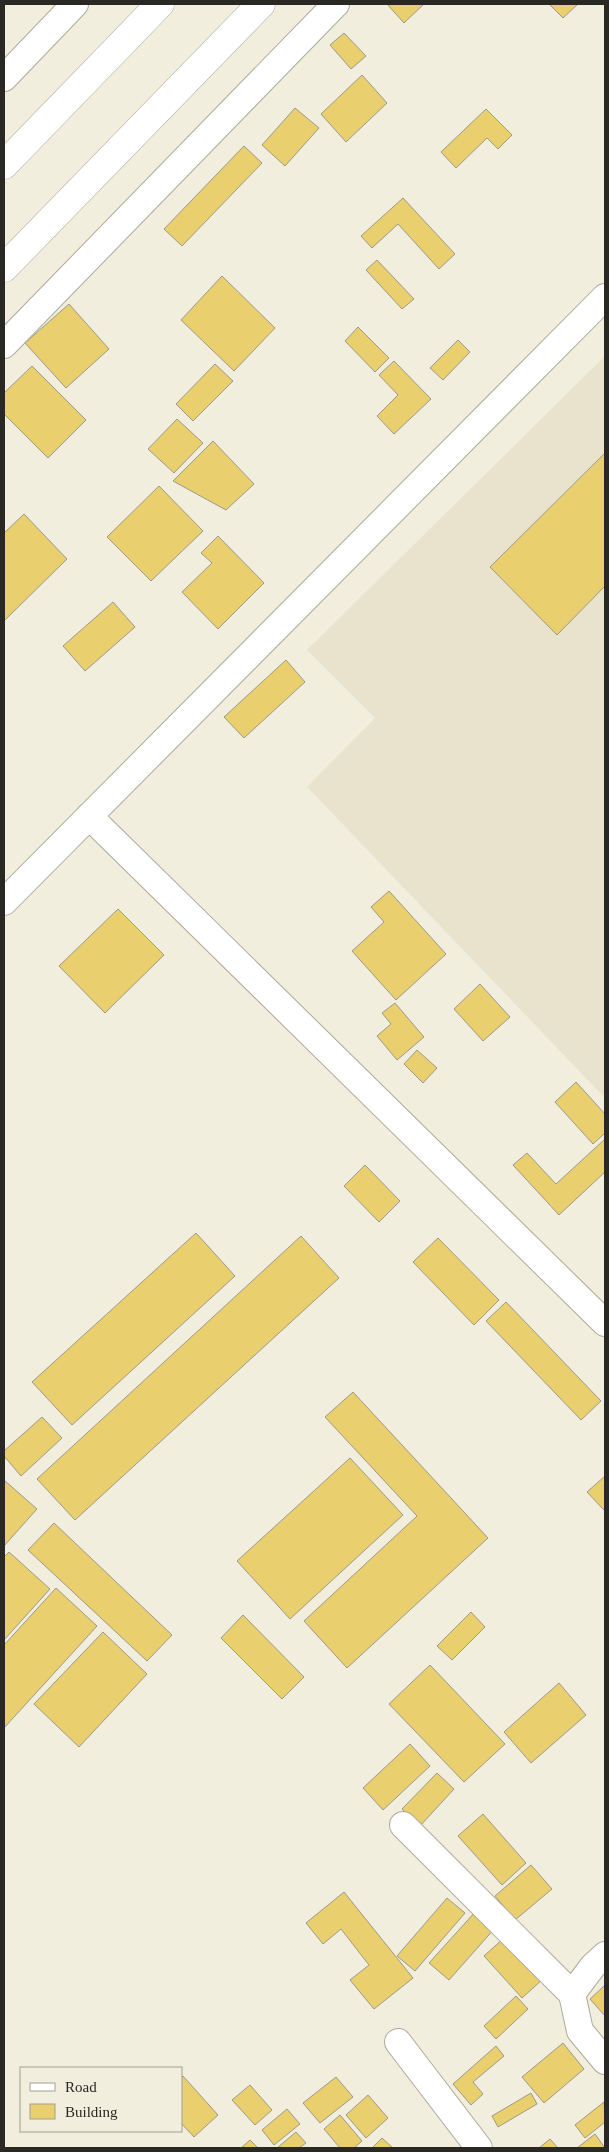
<svg xmlns="http://www.w3.org/2000/svg" width="609" height="2152" viewBox="0 0 609 2152" font-family="'Times New Roman',serif">
<rect width="100%" height="100%" fill="#f2eede"/>
<!-- built -->
<path fill="#e9e3cd" d="M605 356V1098L307 787 375 718 307 650Z"/>
<!-- building -->
<path fill="#e9cf6d" stroke="#9d998a" d="M387 4H424L404 23Z
M549 4H578L563 18Z
M344 33 366 56 351 69 330 45Z
M362 75 387 103 346 142 321 114Z
M295 108 319 128 285 166 262 145Z
M486 109 512 135 498 149 487 138 456 168 441 152Z
M244 146 262 163 182 246 164 229Z
M403 198 455 254 439 269 398 224 372 248 361 236Z
M377 260 414 299 402 309 366 270Z
M222 276 275 328 234 371 181 320Z
M69 304 109 349 66 388 25 343Z
M358 327 389 358 375 372 345 341Z
M458 340 470 352 443 380 430 368Z
M394 361 431 399 394 434 377 416 398 395 379 375Z
M215 364 233 381 193 421 176 404Z
M32 366 86 420 48 458 4 414V393Z
M177 419 203 443 174 473 148 449Z
M213 441 254 484 226 510 173 481Z
M605 453V586L557 635 490 567Z
M159 486 203 531 151 581 107 537Z
M24 514 67 559 4 621V533Z
M218 536 264 583 218 629 182 592 212 563 201 553Z
M113 602 135 627 85 671 63 646Z
M286 660 305 682 244 738 224 717Z
M389 891 446 954 396 1000 352 951 384 922 371 907Z
M118 909 164 955 105 1013 59 966Z
M480 984 510 1017 483 1041 454 1009Z
M395 1003 424 1037 397 1060 377 1036 391 1024 382 1013Z
M417 1050 437 1068 423 1083 404 1064Z
M576 1082 605 1114V1133L593 1144 555 1102Z
M605 1139V1172L559 1215 513 1165 527 1153 556 1184Z
M365 1165 400 1201 379 1222 344 1186Z
M196 1233 235 1276 72 1425 32 1382Z
M301 1236 339 1278 75 1520 37 1479Z
M438 1238 499 1300 474 1325 413 1262Z
M506 1302 601 1401 581 1420 486 1321Z
M353 1392 488 1538 347 1668 304 1621 417 1516 325 1417Z
M42 1417 62 1438 21 1476 4 1456V1451Z
M350 1458 403 1515 290 1619 237 1561Z
M605 1476V1508L604 1510 587 1492Z
M4 1480 37 1509 4 1546Z
M54 1523 172 1635 147 1661 28 1550Z
M9 1552 50 1589 4 1640V1557Z
M56 1588 97 1626 4 1728V1645Z
M471 1612 485 1627 452 1660 437 1646Z
M243 1615 304 1677 282 1699 221 1638Z
M103 1632 147 1674 79 1747 34 1704Z
M430 1665 505 1744 464 1782 389 1704Z
M559 1683 586 1715 531 1763 504 1732Z
M410 1744 430 1766 383 1810 363 1788Z
M437 1773 454 1789 420 1826 402 1809Z
M483 1814 526 1863 502 1885 458 1836Z
M531 1865 552 1889 515 1920 495 1896Z
M344 1892 413 1978 374 2009 350 1980 369 1965 341 1929 323 1944 306 1923Z
M447 1898 465 1913 415 1971 397 1956Z
M476 1911 495 1928 449 1980 429 1963Z
M505 1937 543 1979 522 1998 484 1956Z
M605 1985V2016L590 1999Z
M516 1996 528 2009 496 2039 484 2026Z
M563 2043 584 2069 544 2103 522 2077Z
M496 2046 504 2056 473 2082 483 2094 471 2105 453 2084Z
M183 2076 218 2115 194 2137 181 2123V2078Z
M336 2077 353 2097 320 2123 303 2103Z
M250 2085 272 2110 255 2125 232 2100Z
M531 2093 537 2104 498 2127 492 2116Z
M368 2095 388 2118 366 2138 346 2115Z
M604 2102 605 2122 585 2138 575 2125Z
M287 2109 300 2124 274 2145 262 2130Z
M340 2115 362 2141 354 2148H340L324 2129Z
M296 2132 306 2143 299 2148H277Z
M595 2134 605 2148H577Z
M382 2138 393 2148H372Z
M550 2139 558 2148H539Z
M250 2140 258 2148H241Z"/>
<g fill="none" stroke-linecap="round" stroke-linejoin="round">
<defs>
<path id="street" d="M4 78 75 4
M4 345 336 4
M89 816 605 1323
M4 902 605 297
M403 1825 572 1994 580 2031 605 2061
M572 1994 593 1966 605 1955
M398 2042 479 2148"/>
<path id="primary" d="M4 165 160 4
M4 268 261 4"/>
</defs>
<!-- street casing -->
<use href="#street" stroke="#aeaa9b" stroke-width="28"/>
<!-- primary casing -->
<use href="#primary" stroke="#aeaa9b" stroke-width="29"/>
<!-- street -->
<use href="#street" stroke="#fff" stroke-width="26"/>
<!-- primary -->
<use href="#primary" stroke="#fff" stroke-width="28"/>
</g>
<!-- border -->
<rect width="609" height="2152" fill="none" stroke="#292822" stroke-width="10"/>
<!-- legend -->
<rect x="20" y="2067" width="162" height="65" fill="#f2eede" stroke="#a29f93"/>
<rect x="30" y="2083" width="25" height="8" fill="#ffffff" stroke="#a29f93"/>
<text x="65" y="2092" font-size="15" fill="#292822">Road</text>
<rect x="30" y="2104" width="25" height="15" fill="#e9cf6d" stroke="#a29f93"/>
<text x="65" y="2117" font-size="15" fill="#292822">Building</text>
</svg>
